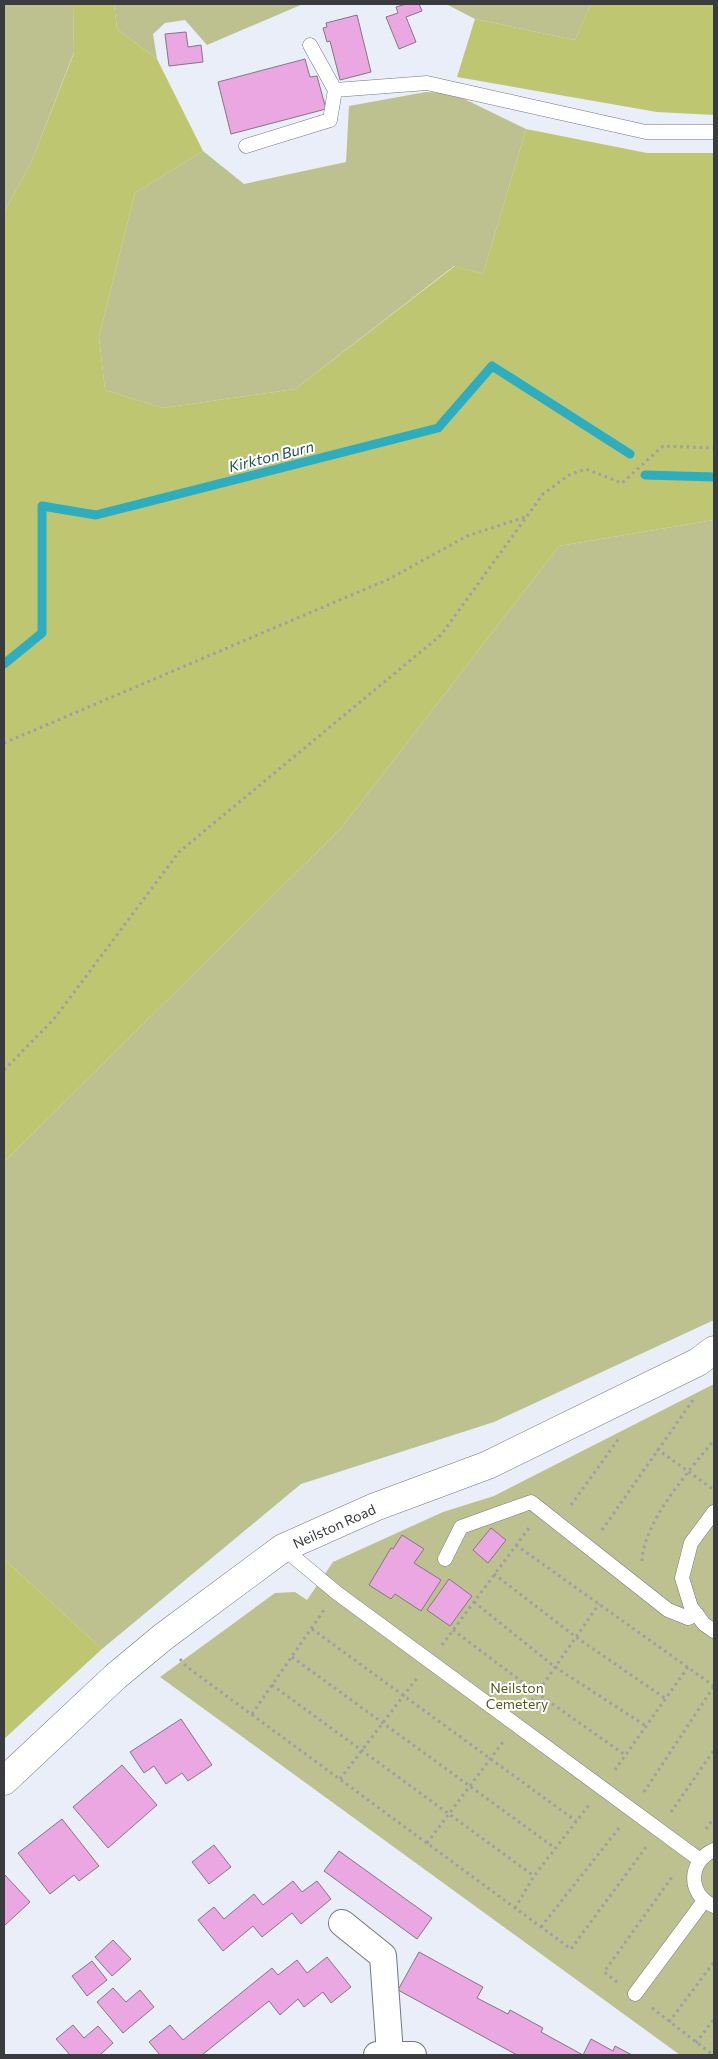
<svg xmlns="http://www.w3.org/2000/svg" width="718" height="2059" viewBox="0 0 718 2059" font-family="Commissioner,sans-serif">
<rect width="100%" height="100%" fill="#e9eef9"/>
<!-- green -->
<path fill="#bcc18f" d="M4 4H73L74 52 31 163 4 212Z
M114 4H303L207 45 185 20 165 23 153 34 157 59 117 29Z
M446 4H591L575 40 475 19Z
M426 92 452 93 526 129 483 274 454 266 295 389 163 408 105 390 99 337 135 193 203 151 244 184 346 162 349 106Z
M714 520V1320L494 1422 301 1484 102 1649 4 1559V1162L342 827 559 546Z
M714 1384V2055H680L160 1677 275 1593 295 1592 307 1600 333 1562 443 1512 494 1496Z"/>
<!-- forest -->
<path fill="#bfc672" d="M73 4H114L117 29 157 59 203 151 135 193 99 337 105 390 163 408 295 389 455 266 483 274 526 129 647 153H714V520L559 546 342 827 4 1162V212L31 163 74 53Z
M591 4H714V115L657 112 457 77 475 19 575 40Z
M4 1559 102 1649 4 1739Z"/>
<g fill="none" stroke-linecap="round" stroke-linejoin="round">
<!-- stream -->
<path stroke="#2eadbf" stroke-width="9" d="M645 475 714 477
M4 664 42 633V506L96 515 438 428 492 366 630 454"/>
</g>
<!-- building -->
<path fill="#eaa7e1" stroke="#817880" d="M406 4H419L422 11 406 17 416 42 399 49 386 17 398 13 396 7Z
M357 15 371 72 340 80 330 41 327 42 323 28 327 27 326 23Z
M186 32 188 47 201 45 203 62 169 66 165 34Z
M305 59 310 77 317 76 326 109 231 134 218 82Z
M491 1528 506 1540 488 1563 473 1550Z
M402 1535 424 1549 414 1563 441 1580 421 1611 395 1594 391 1599 369 1585 391 1548 393 1549Z
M449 1579 472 1596 450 1626 427 1610Z
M181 1719 212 1765 188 1781 182 1773 166 1784 154 1766 144 1773 130 1752Z
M122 1765 157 1805 108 1848 73 1807Z
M62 1819 99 1866 79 1881 74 1875 50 1894 18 1853Z
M214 1845 231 1867 209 1884 192 1862Z
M339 1851 432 1918 417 1939 324 1871Z
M4 1874 30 1902 4 1926Z
M293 1881 302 1892 317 1881 331 1899 301 1924 292 1913 262 1937 253 1926 223 1951 198 1920 214 1907 224 1919 254 1894 263 1905Z
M113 1940 131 1959 112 1976 95 1957Z
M419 1952 483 1987 477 1998 508 2014 510 2010 543 2028 541 2032 583 2055 591 2039 613 2051 615 2046 632 2055H517L398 1990Z
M327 1957 351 1987 331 2003 323 1992 304 2007 298 1999 280 2015 269 2001 202 2055H160L149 2042 170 2025 183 2040 272 1968 278 1975 297 1960 307 1973Z
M92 1961 107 1980 87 1996 72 1976Z
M113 1988 126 2002 140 1990 154 2007 123 2033 97 2002Z
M73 2025 84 2038 98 2026 113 2043 100 2055H70L56 2039Z"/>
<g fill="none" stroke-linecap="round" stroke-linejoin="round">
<defs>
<path id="service" d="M335 90 427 83 646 132H714
M246 146 330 120 335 90 310 45
M714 1512 691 1543 682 1578 691 1607 704 1624 714 1631
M283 1548 337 1593 700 1860
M445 1559 461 1527 531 1502 668 1610 688 1618 697 1614
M714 1850C688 1861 687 1895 714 1906
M635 1994 704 1901"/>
<path id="minor" d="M342 1923 383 1956 390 2054
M377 2055H413"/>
<path id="tertiary" d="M4 1781 116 1676 163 1637 283 1548 375 1507 488 1465 698 1362 714 1350"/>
</defs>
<!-- service casing -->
<use href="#service" stroke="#727780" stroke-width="15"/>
<!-- minor casing -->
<use href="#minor" stroke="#727780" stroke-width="28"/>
<!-- tertiary casing -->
<use href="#tertiary" stroke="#727780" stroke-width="29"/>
<!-- path -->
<path stroke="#9b9fa7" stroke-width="3" stroke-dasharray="2.5 4" stroke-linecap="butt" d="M4 743 389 579 467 536 525 517
M4 1070 54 1019 179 852 441 635 543 494 569 475 586 469 622 483 663 446 714 448
M657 1449 714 1490
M571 1505 620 1437
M602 1530 693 1400
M516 1545 714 1686
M642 1561C644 1521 689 1471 714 1440
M494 1574 576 1637 666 1699
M474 1602 555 1667 646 1726
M312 1629 576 1821
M453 1630 537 1693 625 1755
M442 1645 529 1528
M292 1657 555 1848
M180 1659 187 1667 571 1949 646 1847
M272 1685 534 1876
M528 1706 599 1604
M252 1714 324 1610
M615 1770 688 1667
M340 1779 417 1678
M644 1792 714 1686
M671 1812 714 1750
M706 1829 714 1818
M427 1843 503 1742
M515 1908 534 1876 589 1805
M541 1927 619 1828
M617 1982 604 1972 672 1877
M652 2008 713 2055
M669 2022 714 1962
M696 2043 714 2019"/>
<!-- service -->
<use href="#service" stroke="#fff" stroke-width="14"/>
<!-- minor -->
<use href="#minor" stroke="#fff" stroke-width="26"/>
<!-- tertiary -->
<use href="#tertiary" stroke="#fff" stroke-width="28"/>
</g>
<g text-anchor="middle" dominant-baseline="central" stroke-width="4" stroke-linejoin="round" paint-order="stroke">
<!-- street labels -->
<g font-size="14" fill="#393b3f" stroke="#fff">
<text transform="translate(334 1526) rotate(-24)">Neilston Road</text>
</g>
<!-- park labels -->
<g font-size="14" fill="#55581b" stroke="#fff">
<text x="517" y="1687">Neilston<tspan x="517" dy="16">Cemetery</tspan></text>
</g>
<!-- water labels -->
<g font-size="15" font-style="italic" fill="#1e5159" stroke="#fff">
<text transform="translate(271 456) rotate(-14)">Kirkton Burn</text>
</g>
</g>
<!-- border -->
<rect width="718" height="2059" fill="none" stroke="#393b3f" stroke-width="10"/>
</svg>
